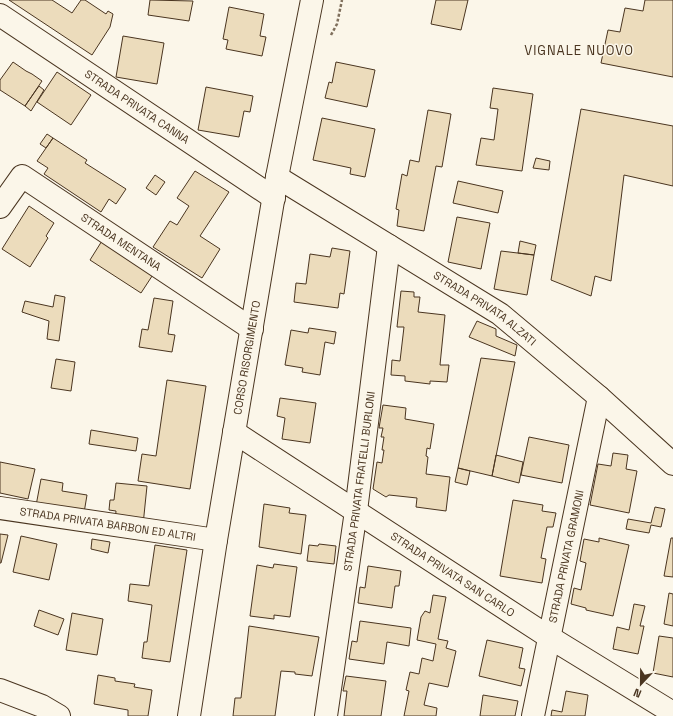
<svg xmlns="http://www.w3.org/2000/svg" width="673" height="716" viewBox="0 0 673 716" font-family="'Space Grotesk',sans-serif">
<rect width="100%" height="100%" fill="#fbf6e9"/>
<!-- building -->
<path fill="#ecdcbc" stroke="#4a3520" d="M9 0H52L72 13 81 0H85L106 14 108 11 113 14 110 27 92 55Z
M150 0 193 1 189 21 148 15Z
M436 0H468L461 30 431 24Z
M645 0H673V77L601 63 608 30 620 32 625 8 643 11Z
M229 7 264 14 260 36 266 37 262 56 226 49 228 40 223 39Z
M123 36 164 43 157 84 116 77Z
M13 62 26 71 32 74 42 81 25 106 0 90V80Z
M336 62 375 70 367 107 325 98 329 82 332 83Z
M57 72 91 95 71 125 37 102Z
M39 86 44 90 31 111 25 106Z
M206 87 253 96 250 112 244 111 239 137 198 130Z
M493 88 533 94 522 171 476 165 481 138 494 140 498 109 490 108Z
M581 109 673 126V186L624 175 611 281 595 276 591 296 551 280Z
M428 110 451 114 442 167 436 166 424 231 397 226 399 210 396 209 402 174 407 176 410 160 419 162Z
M322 118 375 129 365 177 350 174 351 168 313 160Z
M47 134 53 138 46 148 40 144Z
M53 138 87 160 85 163 126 189 116 204 109 199 101 212 44 174 48 168 37 161Z
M536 158 550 161 549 170 533 168Z
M195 171 229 192 200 236 220 249 202 278 153 247 170 221 177 225 189 206 177 198Z
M155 175 165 182 156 195 146 188Z
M458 181 503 191 498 213 453 203Z
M29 206 54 223 46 236 48 238 30 267 2 249Z
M457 217 490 223 481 269 448 262Z
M105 236 156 270 141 293 90 260Z
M520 241 536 245 534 255 518 253Z
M332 248 350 251 344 294 340 293 338 308 294 302 296 283 306 284 310 254 330 257Z
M501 251 534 255 527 295 494 289Z
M401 291 414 292V297H420L418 312 445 315 440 365H449L447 382 430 381V384L405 381V376L391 375 392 360 400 361 404 327H397Z
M55 295 65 297 59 341 47 339 49 321 22 312 25 301 53 307Z
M154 298 173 301 168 334 175 335 172 352 139 347 142 329 148 330Z
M477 321 496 329V336L517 345 515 356 469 337Z
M309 328 336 332 334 344 325 342 320 375 302 372 303 368 285 365 291 330 308 333Z
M481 358 515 362 492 476 458 468Z
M56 359 75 362 71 391 51 388Z
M167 380 206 386 190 489 138 481 142 454 156 456Z
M280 398 316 403 310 443 282 439 285 418 277 416Z
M383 405 406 408 405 419 434 424 430 449 427 448 426 456 428 457 426 474 450 477 446 511 416 507 417 498 389 495 386 497 373 489 377 462 382 463 384 450H382L384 437H381L383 428H379Z
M91 430 138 438 136 451 89 444Z
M529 437 569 445 562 483 521 475Z
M613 453 628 455 626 469 637 471 629 513 590 505 598 464 611 466Z
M496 455 523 462 519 483 492 476Z
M0 462 35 469 28 499 0 493Z
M458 468 470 471 467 485 455 482Z
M41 479 63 483 62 491 87 495 83 519 35 511Z
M116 483 147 486 143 525 115 522 116 511 109 510 110 500H114Z
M513 500 543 505 542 511 556 513 553 527H547L541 558 546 559 542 583 500 576Z
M264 504 290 508 289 513 306 515 301 554 259 547Z
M655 507 665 509 661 527 651 525 649 533 626 529 628 519 651 523Z
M0 534 8 535 1 563H0Z
M21 536 57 544 49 580 13 572Z
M599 538 629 545 613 616 586 610V608L571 604 574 588 581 590 586 563 580 561 584 539 599 542Z
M671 538H673V577L664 576Z
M92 539 110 542 108 553 91 549Z
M319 544 336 546 334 564 307 561 309 545 318 546Z
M155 545 187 550 170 662 142 658 144 642H147L152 605 128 601 130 584 149 586Z
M274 564 297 567 290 617 274 615V619L250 616 257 565 273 568Z
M368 566 401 571 399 586H395L392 608 358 603 360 587 365 588Z
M669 593 673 594V626L664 624Z
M433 595 446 597 438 639 448 641 446 648 456 651 448 687 429 683 424 705 437 708 436 716H404L409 691 406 690 410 672 419 674 422 658 433 661 436 644 417 640 421 617 425 611 430 613Z
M634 604 645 606 640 626H644L638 654 613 649 617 627 629 630Z
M39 610 64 619 58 635 34 626Z
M72 613 103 619 97 655 66 650Z
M360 621 411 628 409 646 387 642 384 664 349 659 352 641 357 642Z
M249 626 319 637 312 676 295 674V672L281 671 275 716H233L235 698H241Z
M659 636 673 638V677L653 673Z
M487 640 523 648 519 668 525 669 521 686 479 676Z
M98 675 115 678V681L135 684 134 687 152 690 148 716H128V710L94 704Z
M346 676 386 681 381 716H344L347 691H343Z
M566 691 588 695 585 716H551L552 710 562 712Z
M483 695 518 701 515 716H480Z"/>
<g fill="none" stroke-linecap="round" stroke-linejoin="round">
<defs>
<g id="street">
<path id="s1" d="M0 15 274 198"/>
<path id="s2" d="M277 177 500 314 599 397 673 464"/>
<path id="s3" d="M0 207 22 176 252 329"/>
<path id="s4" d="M234 432 549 637 673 713"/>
<path id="s5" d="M0 508 216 540"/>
<path d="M0 690 42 706 59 716"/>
<path id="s6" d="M326 716 356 511 389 246"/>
<path id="s7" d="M533 716 599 397"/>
</g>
<g id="primary">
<path id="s8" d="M189 716 216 540 277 177 312 0"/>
</g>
</defs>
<!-- street casing -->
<use href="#street" stroke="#4a3520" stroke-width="24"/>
<!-- primary casing -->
<use href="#primary" stroke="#4a3520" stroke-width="24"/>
<!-- path -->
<path stroke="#7f6f5c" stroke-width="2.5" stroke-dasharray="3 2" stroke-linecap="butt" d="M331 35 337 24 342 0"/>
<!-- street -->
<use href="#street" stroke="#fbf6e9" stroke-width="22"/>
<!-- primary -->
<use href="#primary" stroke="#fbf6e9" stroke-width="22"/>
</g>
<g text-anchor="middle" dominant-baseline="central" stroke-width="3" stroke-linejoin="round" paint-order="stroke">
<!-- street labels -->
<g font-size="11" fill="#4a3520" stroke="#fbf6e9">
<text stroke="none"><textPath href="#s1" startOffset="165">STRADA PRIVATA CANNA</textPath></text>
<text stroke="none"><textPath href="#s3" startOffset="157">STRADA MENTANA</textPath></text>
<text stroke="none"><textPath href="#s2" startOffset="246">STRADA PRIVATA ALZATI</textPath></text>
<text stroke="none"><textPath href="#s8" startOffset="363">CORSO RISORGIMENTO</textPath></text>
<text stroke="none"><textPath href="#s6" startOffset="237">STRADA PRIVATA FRATELLI BURLONI</textPath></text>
<text stroke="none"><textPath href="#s5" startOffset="109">STRADA PRIVATA BARBON ED ALTRI</textPath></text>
<text stroke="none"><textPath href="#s7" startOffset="163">STRADA PRIVATA GRAMONI</textPath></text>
<text stroke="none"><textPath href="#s4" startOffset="261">STRADA PRIVATA SAN CARLO</textPath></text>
</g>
<!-- quarter labels -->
<g font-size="13" letter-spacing="1" fill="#4a3520" stroke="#fbf6e9">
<text x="579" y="50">VIGNALE NUOVO</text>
</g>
</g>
<!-- north arrow -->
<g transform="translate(641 684) rotate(202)" stroke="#fbf6e9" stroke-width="3" paint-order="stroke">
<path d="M0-3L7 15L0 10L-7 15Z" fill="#4a3520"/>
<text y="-6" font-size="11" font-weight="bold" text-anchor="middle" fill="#4a3520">N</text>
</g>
</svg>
